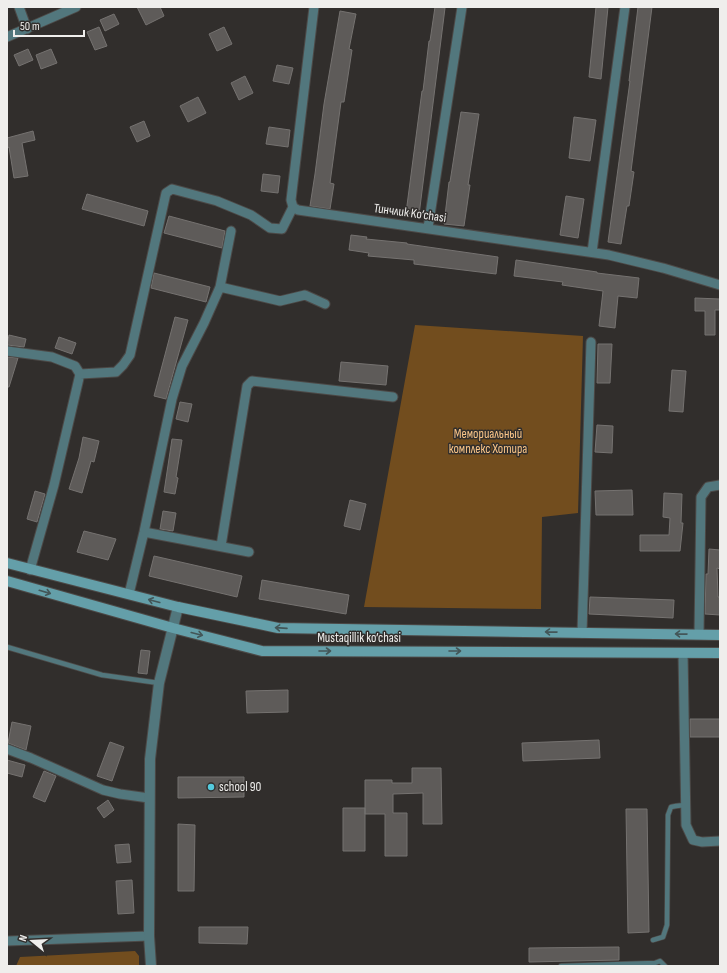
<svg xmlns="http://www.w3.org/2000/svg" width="727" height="973" viewBox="0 0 727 973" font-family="'Sofia Sans Condensed',sans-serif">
<rect width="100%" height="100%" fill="#312e2c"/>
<!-- green -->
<path fill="#724d1e" d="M415 325 583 336 578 513 542 517 541 609 364 607Z
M135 951 139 956V966H16L20 957Z"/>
<!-- building -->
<path fill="#5e5b59" stroke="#757270" d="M137 7H160L164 16 146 25Z
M435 7 445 8 419 215 406 213 422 91H423L429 41H430Z
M596 7H608L601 79 589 77Z
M638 7H652L631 171 634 172 629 206H627L621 244 608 242 630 81H629Z
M340 11 356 14 349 49 352 50 344 102H341L330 183 334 184 330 209 310 206 315 174 324 104Z
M114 14 119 24 105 31 100 20Z
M99 27 107 46 95 50 87 32Z
M224 27 232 44 217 51 209 34Z
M28 49 33 60 19 66 14 55Z
M51 49 57 63 41 69 36 55Z
M277 65 293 68 289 84 273 81Z
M245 76 253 93 239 100 231 83Z
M198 97 206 113 188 122 180 106Z
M461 112 479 114 468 185H470L464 226 444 224 449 182H450Z
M574 117 596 120 590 161 569 158Z
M144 121 150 136 137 142 130 127Z
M269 127 290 130 288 147 266 144Z
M33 131 35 140 22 143 28 176 14 178 9 147 7 148V138Z
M263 174 280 176 278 193 261 191Z
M87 194 148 211 144 226 82 209Z
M566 196 584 199 578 238 560 235Z
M169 216 225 231 222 248 164 233Z
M351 235 367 237 366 239 407 243V244L498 257 496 274 414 264V260L368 256 369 253 349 250Z
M516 260 597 272V273L639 278 637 298 618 296 615 328 599 326 603 291 562 285 563 282 514 276Z
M154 273 210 287 206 302 151 288Z
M695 298 720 299V310H715V335H705V311H695Z
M175 317 188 320 166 399 154 396Z
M9 335 26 339 24 347 7 345Z
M59 337 76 343 72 354 55 348Z
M598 344H612L610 383H597Z
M7 357 18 358 9 387H7Z
M341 362 388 366 386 385 339 381Z
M672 370 686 371 683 412 669 411Z
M180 402 192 404 188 422 176 419Z
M597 425 613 426 612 453 595 452Z
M83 437 99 441 94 462 91 461 82 493 69 489 79 458Z
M172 439 182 440 176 477 178 478 175 494 164 492Z
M632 490 633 515H596L595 491Z
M35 491 45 494 37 522 27 519Z
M664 493 682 494 681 523H683L680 551H640V535H669L670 518 663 517Z
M350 500 366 504 360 530 344 526Z
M163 511 176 513 173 531 160 529Z
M84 531 116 539 108 560 77 552Z
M709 549 720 550V569L717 568 718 597H720V615L705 614 706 574H708Z
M154 556 242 576 237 597 149 576Z
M262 580 349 595 346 614 259 599Z
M590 597 674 600 673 618 589 614Z
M141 650 150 651 147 674 138 673Z
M288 690V712L247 713 246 691Z
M690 719H720V737H690Z
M12 722 31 726 26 750 8 743Z
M599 740 600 758 523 761 522 743Z
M110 742 124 747 112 781 97 776Z
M7 760 25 765 22 777 7 773Z
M412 768H441L442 824H423V793L393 794V813H407V856H385V814H365V780H392V783H412Z
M44 771 56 776 45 802 33 797Z
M178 777H244V797L178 798Z
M108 800 114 810 104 818 97 808Z
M343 808H365V851H343Z
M626 809H647L649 932 628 933Z
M178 824 195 825 194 891H178Z
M129 844 131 862 117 863 115 845Z
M132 880 134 913 118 914 116 881Z
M199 927H248L247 944 199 943Z
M619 947V960L529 962V948Z"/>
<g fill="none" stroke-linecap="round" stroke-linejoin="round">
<defs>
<path id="service" d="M7 647 102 675 159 683
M653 940 663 937 667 925 668 815 671 807 676 806 685 805
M561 966 655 963 660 961 665 966"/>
<path id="minor" d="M19 7 27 29
M314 7 291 200 293 207 298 210 609 255 663 268 720 285
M7 37 76 7
M428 228 462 7
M592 252 625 7
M220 287 280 301 305 295 325 304
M7 351 52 357 75 366 80 374 54 485 30 570
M80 374 116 372 123 365 130 355 166 193 172 189 217 201 251 215 270 228 282 229 293 207
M144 532 249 552
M221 546 247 386 252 381 393 397
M129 594 144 532 172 399 182 366 204 323 220 287 231 231
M582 633 591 342
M699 634 701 497 708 487 720 485
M683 653 686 825 693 840 702 842 720 841
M7 749 31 758 103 790 120 794 149 798
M7 941 149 936"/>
<path id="tertiary" d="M151 966 149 936 150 759 159 683 178 607"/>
<path id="secondary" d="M7 563 178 607 278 628 720 635
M7 581 173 628 262 651 720 653"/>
</defs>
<!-- service casing -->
<use href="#service" stroke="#4c4947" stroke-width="6"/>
<!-- minor casing -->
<use href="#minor" stroke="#4c4947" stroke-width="11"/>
<!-- tertiary casing -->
<use href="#tertiary" stroke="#4c4947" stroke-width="12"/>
<!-- secondary casing -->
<use href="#secondary" stroke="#4c4947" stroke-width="12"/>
<!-- service -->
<use href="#service" stroke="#52777d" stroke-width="4.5"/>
<!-- minor -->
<use href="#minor" stroke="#52777d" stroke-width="9"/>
<!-- tertiary -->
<use href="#tertiary" stroke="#52777d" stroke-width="10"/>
<!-- secondary -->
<use href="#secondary" stroke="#649fa9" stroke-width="10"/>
</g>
<!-- one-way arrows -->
<defs><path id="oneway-shaft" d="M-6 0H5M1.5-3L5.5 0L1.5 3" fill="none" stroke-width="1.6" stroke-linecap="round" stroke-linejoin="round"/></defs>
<g stroke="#435658">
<use href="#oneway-shaft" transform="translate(45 592) rotate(16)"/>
<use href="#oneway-shaft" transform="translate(154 601) rotate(-165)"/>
<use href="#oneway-shaft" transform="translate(281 628) rotate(-176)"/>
<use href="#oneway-shaft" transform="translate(551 632) rotate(-179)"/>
<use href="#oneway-shaft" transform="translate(197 634) rotate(14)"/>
<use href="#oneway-shaft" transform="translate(681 634) rotate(-179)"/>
<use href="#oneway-shaft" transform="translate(325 651)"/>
<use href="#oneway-shaft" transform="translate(455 651)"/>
</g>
<!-- markers -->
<circle fill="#54cadd" stroke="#312e2c" stroke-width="1.5" cx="211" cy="787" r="4"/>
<g text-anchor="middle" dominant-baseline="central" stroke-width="3" stroke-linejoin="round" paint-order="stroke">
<!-- street labels -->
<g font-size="13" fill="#efeeec" stroke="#312e2c">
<text transform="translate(410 213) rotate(8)">Тинчлик Ko’chasi</text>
<text x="359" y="638">Mustaqillik ko’chasi</text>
</g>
<!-- park labels -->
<g font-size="13" fill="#fac588" stroke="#312e2c">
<text x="488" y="434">Мемориальный<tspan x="488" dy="15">комплекс Хотира</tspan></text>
</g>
<!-- poi labels -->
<g font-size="13" fill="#efeeec" stroke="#312e2c" text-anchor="start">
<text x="219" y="787">school 90</text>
</g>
</g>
<!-- border -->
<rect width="727" height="973" fill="none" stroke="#efeeec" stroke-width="16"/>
<!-- north arrow -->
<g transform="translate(32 941) rotate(288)" stroke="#312e2c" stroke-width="3" paint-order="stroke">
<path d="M0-3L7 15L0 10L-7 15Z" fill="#efeeec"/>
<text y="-6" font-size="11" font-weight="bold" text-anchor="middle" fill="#efeeec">N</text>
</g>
<!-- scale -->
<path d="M14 30v6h70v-6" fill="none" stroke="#efeeec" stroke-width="2"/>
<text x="20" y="30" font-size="12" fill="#efeeec" stroke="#312e2c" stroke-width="3" paint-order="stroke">50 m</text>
</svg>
